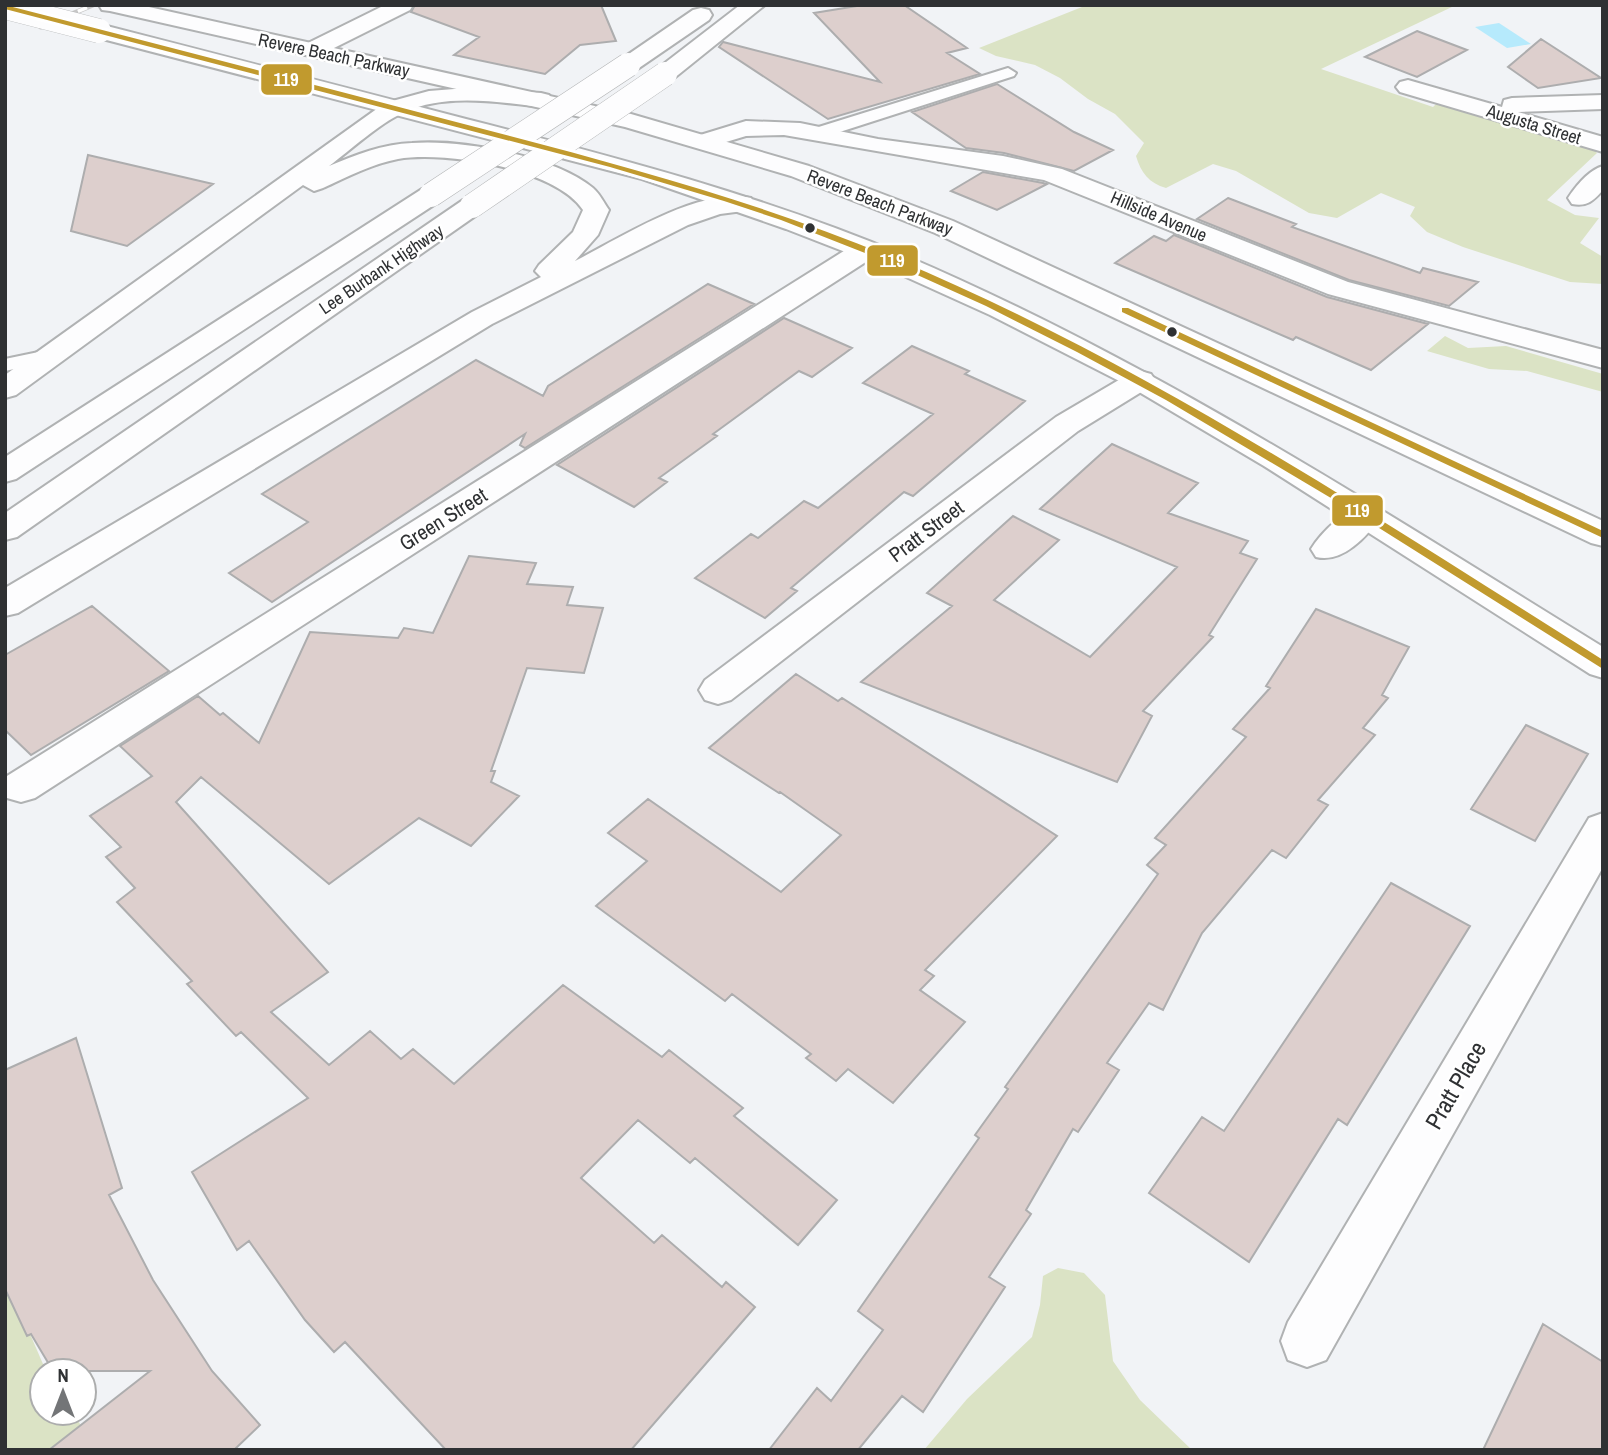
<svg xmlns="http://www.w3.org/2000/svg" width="1608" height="1455" viewBox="0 0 1608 1455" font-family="'Archivo Narrow',sans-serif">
<rect width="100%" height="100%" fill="#f1f3f6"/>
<!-- green -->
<path fill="#dbe3c5" d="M1087 5 1454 6 1321 69 1433 107 1436 104 1592 148 1597 153 1547 200 1575 215 1599 218 1580 243 1603 257V284L1570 282 1463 247 1427 232 1410 216 1415 207 1381 193 1337 218 1309 213 1236 171 1213 164 1166 188C1149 183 1141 173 1136 156L1144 143 1115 114 1088 99 1060 78 1035 65 996 56 979 48Z
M1445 336 1468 348 1506 346 1603 374V392L1527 371 1489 369 1427 351Z
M1058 1268 1084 1273 1105 1295 1113 1361 1140 1400 1192 1450H924L967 1399 1032 1337 1040 1305 1043 1276Z
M5 1276 46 1371H42V1413H74L94 1450H5Z"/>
<!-- water -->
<path fill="#b6eafc" d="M1499 23 1531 44 1507 48 1475 27Z"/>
<!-- building -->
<path fill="#ddcfcd" stroke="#adadae" stroke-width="2" d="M415 5H601L616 41 580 45 545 74 454 55 479 37 411 12Z
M863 5H904L967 48 947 53 980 74 828 119 719 47 723 42 880 82 814 13Z
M1417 31 1467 50 1417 77 1365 57Z
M1541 39 1601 78 1538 88 1508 67Z
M997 84 1074 132 1113 150 1074 171 1004 153 966 148 912 112Z
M88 155 213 184 127 246 71 231Z
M983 172 1043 183 1047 184 997 210 951 191Z
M1228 198 1296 224 1292 227 1420 273 1423 268 1478 282 1449 306 1349 280 1197 219Z
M1174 235 1327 297 1428 324 1371 370 1296 337 1293 340 1115 263 1154 236 1166 241Z
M708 284 754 304 525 448 520 445 525 434 272 602 229 573 308 522 262 494 476 360 543 396 548 386Z
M784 318 852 348 812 377 799 371 713 434 717 436 659 478 667 482 634 507 557 465Z
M912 346 969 371 965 374 1025 401 913 496 904 492 791 588 797 591 765 618 695 578 751 534 758 538 804 501 818 508 933 414 863 383Z
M1112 444 1198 483 1168 513 1248 541 1240 553 1257 559 1209 635 1213 637 1143 711 1152 716 1117 782 861 682 952 606 927 593 1013 516 1059 540 994 600 1090 657 1177 567 1040 509Z
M469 556 536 563 527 584 573 587 567 605 603 608 584 673 527 668 491 771H495L491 782 519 796 471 846 419 818 329 884 201 777 176 802 328 972 271 1012 329 1065 370 1031 401 1059 413 1049 454 1084 563 985 662 1057 669 1050 743 1108 734 1116 837 1200 798 1245 695 1158 690 1163 638 1120 581 1178 654 1243 662 1235 722 1287 726 1282 755 1307 631 1450H446L345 1342 334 1352 305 1320 249 1241 237 1250 192 1172 308 1098 241 1032 236 1036 187 984 192 981 117 902 135 888 106 857 121 847 90 816 152 776 120 746 198 696 220 715 223 713 259 743 310 632 398 638 404 628 433 633Z
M92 606 169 671 31 755 5 730V655Z
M1316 609 1409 647 1382 695 1388 698 1363 728 1375 735 1318 800 1328 805 1286 858 1272 850 1202 933 1163 1010 1149 1003 1107 1063 1119 1070 1078 1132 1073 1129 1026 1210 1031 1214 989 1277 1005 1287 923 1412 902 1396 858 1450H769L817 1388 831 1401 883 1330 858 1311 979 1138 975 1135 1008 1089 1005 1087 1158 874 1147 865 1166 845 1155 838 1246 737 1233 729 1270 688 1266 686Z
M796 674 838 701 842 698 1057 836 925 970 934 976 920 990 965 1022 893 1103 848 1069 836 1081 806 1058 811 1054 732 994 725 1001 596 906 647 861 608 833 648 799 781 892 841 835 780 792 779 793 709 748Z
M1526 725 1588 754 1535 841 1471 809Z
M1391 883 1470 926 1347 1125 1338 1119 1249 1262 1149 1193 1202 1117 1224 1131Z
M76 1038 122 1188 109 1195 153 1280 212 1371 260 1425 234 1450H49L150 1371H53L31 1334 27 1336 5 1289V1070Z
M1543 1324 1603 1362V1450H1483Z"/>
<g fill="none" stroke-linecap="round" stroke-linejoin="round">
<defs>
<path id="lane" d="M1008 68 1016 73 1014 76 821 138H809L807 134 809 130Z
M53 349 60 351 63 355 60 359 5 371V359Z"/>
<path id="street" d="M385 5H413L410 10 320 55H304L301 50 304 45Z
M1408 80 1502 107 1504 100 1512 98 1603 95V109L1518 112 1603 137V152L1400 92 1396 87 1400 82Z
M746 121 800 123 878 139 1003 156 1062 169 1348 282 1603 350V368L1328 294 1044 180 784 135 746 136 706 148 697 146 694 141 697 136Z
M1603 166V190C1593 201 1587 207 1572 204L1568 198C1576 186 1589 170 1603 166Z
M865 242 875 244 879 250 875 256 35 798 21 802 7 798V776L855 244Z
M1140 371 1151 374 1155 380 1151 386 1078 431 731 700 718 704 705 700 699 690 705 680 1056 417 1129 374Z
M1365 504 1377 507 1382 515C1368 536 1342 564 1316 557L1311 549C1322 531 1345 510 1365 504Z
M1603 813V867L1326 1360 1307 1367 1288 1360 1281 1341 1288 1322 1589 818Z"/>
<path id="secondary" d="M99 5H140L631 114 809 166 953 221 1603 521V546L1591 543 935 233 791 176 625 127 110 11 102 10Z
M99 24C222 55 344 87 466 119 615 157 764 196 906 256 1152 361 1376 507 1603 647V678L1590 674 1264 466 1129 386 990 315 884 267 786 229 642 179 91 36 88 31 91 26Z"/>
<path id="highway" d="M740 5H765L673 79H657L653 74 657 69Z
M701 8 709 10 712 15 709 20 636 70H620L617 65 620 60 693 10Z
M467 88 541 93 549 95 553 100 549 105 541 107C498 102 444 93 403 113 378 124 351 150 329 166 355 155 383 144 412 143 462 139 554 156 593 188 600 194 604 203 609 210L598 235 575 261C620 238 700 186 751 198L755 204 751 210 720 214 688 225 492 324 18 613 5 616V588L472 312 541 277 535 271 539 265 573 232 583 210C555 168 445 151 398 159 372 164 347 177 323 188L314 191 303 185 16 395 5 398V375L385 103 429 91Z
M431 187 440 189 444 195 440 201 16 479 5 482V457L422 189Z
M472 198 481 200 485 206 481 212 17 537 5 540V513L463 200Z"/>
</defs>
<!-- lane casing -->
<use href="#lane" stroke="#b0b2b3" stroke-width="4"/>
<!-- street casing -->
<use href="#street" stroke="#b0b2b3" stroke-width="4"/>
<!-- secondary casing -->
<use href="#secondary" stroke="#b0b2b3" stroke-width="4"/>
<!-- highway casing -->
<use href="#highway" stroke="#b0b2b3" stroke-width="4"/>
<!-- lane -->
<use href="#lane" fill="#fdfdfe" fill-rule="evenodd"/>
<!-- street -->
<use href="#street" fill="#fdfdfe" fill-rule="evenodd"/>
<!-- secondary -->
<use href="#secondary" fill="#fdfdfe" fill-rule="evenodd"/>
<!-- highway -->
<use href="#highway" fill="#fdfdfe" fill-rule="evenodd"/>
<defs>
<path id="rail" d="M5 8 15 5
M41 27 93 5"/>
</defs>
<!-- rail casing -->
<use href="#rail" stroke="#c6c6c6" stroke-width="5"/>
<!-- rail -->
<use href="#rail" stroke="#fff" stroke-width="3.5" stroke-dasharray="10" stroke-linecap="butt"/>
<defs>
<path id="secondary-bridge" d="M5 7 99 31"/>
<path id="highway-bridge" d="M431 195 628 65
M472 206 665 74"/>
</defs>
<!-- secondary-bridge casing -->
<use href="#secondary-bridge" stroke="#b0b2b3" stroke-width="25" stroke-linecap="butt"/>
<!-- highway-bridge casing -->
<use href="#highway-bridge" stroke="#b0b2b3" stroke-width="25" stroke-linecap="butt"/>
<!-- secondary-bridge -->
<use href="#secondary-bridge" stroke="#fdfdfe" stroke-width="24"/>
<!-- highway-bridge -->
<use href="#highway-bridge" stroke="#fdfdfe" stroke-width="24"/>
<defs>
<path id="bus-1" d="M5 5C149 42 293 79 437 117 592 157 748 197 896 259 1146 364 1374 516 1603 660V669L1341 504 1166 400 1077 352 986 306 893 264 781 220 724 201 610 167 5 9Z
M1122 308H1128L1603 531V538L1122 312Z"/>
</defs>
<!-- bus-1 casing -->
<use href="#bus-1" stroke="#fff" stroke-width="6"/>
<!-- bus-1 -->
<use href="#bus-1" fill="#c19a2e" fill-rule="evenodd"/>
</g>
<!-- markers -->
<g fill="#2f3133" stroke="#fff" stroke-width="2.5">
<circle cx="810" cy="228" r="6"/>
<circle cx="1172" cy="332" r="6"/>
</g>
<g text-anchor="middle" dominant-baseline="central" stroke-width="5" stroke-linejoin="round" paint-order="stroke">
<!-- far-street labels -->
<g font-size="18" fill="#2f3133" stroke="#fff">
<text transform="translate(334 55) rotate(12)">Revere Beach Parkway</text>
<text transform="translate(1534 124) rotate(17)">Augusta Street</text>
<text transform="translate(880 202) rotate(21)">Revere Beach Parkway</text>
<text transform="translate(1159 216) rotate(23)">Hillside Avenue</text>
<text transform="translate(381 269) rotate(-34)">Lee Burbank Highway</text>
</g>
<!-- street labels -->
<g font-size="21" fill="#2f3133" stroke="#fff">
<text transform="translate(443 519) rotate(-32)">Green Street</text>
<text transform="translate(926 531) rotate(-37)">Pratt Street</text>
</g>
<!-- near-street labels -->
<g font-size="24" fill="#2f3133" stroke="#fff">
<text transform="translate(1455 1085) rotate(-60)">Pratt Place</text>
</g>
</g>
<g stroke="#fff" stroke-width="2.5">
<rect x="260" y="63" width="53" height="33" rx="7" fill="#c19a2e"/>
<rect x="866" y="244" width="53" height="33" rx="7" fill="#c19a2e"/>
<rect x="1331" y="494" width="53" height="33" rx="7" fill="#c19a2e"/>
</g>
<g font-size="19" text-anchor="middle" font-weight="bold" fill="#fff">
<text x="286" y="86">119</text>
<text x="892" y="267">119</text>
<text x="1357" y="517">119</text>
</g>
<!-- border -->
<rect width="1608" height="1455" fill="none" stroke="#2f3133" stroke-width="14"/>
<!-- north arrow -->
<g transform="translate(63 1392)"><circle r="33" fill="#ffffff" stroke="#acadad" stroke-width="2"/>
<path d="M0-5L12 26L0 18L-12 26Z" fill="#737577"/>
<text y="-10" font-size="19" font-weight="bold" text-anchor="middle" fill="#2f3133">N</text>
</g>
</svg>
